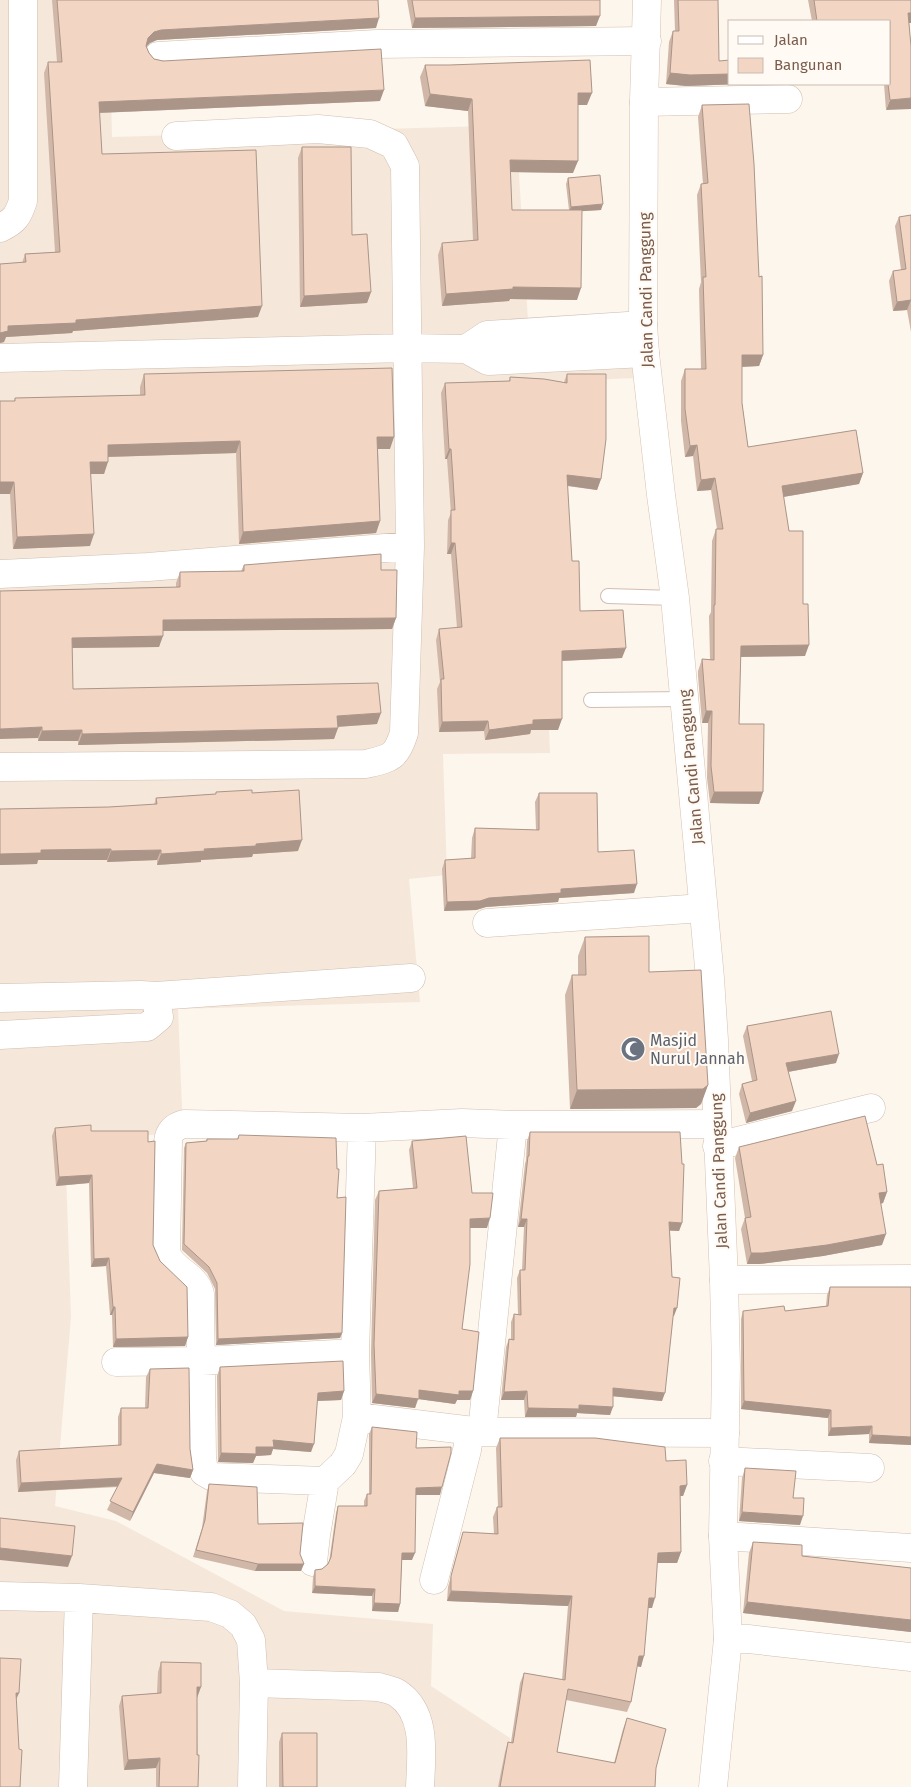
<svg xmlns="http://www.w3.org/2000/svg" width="911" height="1787" viewBox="0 0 911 1787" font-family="'Fira Sans',sans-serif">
<rect width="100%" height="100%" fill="#fdf6ec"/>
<!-- residential -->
<path fill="#f5e8da" d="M0 0H109L112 137 516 125 529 337 633 332 638 378 535 382 550 753 443 754 447 875 409 879 420 1002 178 1009 183 1132 65 1143 71 1317 55 1506 116 1521 284 1611 433 1624 431 1686 510 1738 505 1787H0Z"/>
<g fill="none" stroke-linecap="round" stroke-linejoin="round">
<defs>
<path id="service" d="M608 596 675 598
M591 700 685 699"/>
<path id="minor" d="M158 56 377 44 647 41
M644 102 788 99
M0 228C15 221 18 216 23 201V0
M466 349 487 335 643 325
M0 358 406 348 466 349 488 361 645 353
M0 574 148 567 410 546
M0 767 366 764C391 758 396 758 404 733L410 546 405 166 394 145 370 134 318 129 176 136
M487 923 703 908
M156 996 411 978
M0 998 141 995 156 996 159 1017 147 1027 0 1035
M362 1128 355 1353 357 1417 482 1432 725 1433
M717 1146 871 1108
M724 1280 911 1279
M116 1362 202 1361 355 1353
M482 1432 513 1125
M723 1461 870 1468
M325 1481 213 1477 204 1472 202 1457 200 1294C196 1275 172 1271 166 1253L168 1142C169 1132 173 1127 184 1124L362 1128 462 1123 513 1125 717 1124
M723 1536 911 1548
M313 1562 316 1535 325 1481 343 1464 349 1454 357 1417
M434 1580 467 1450 470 1430
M0 1596 79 1598 211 1607 230 1614 243 1625 251 1640 254 1683 252 1787
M728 1639H748L911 1657
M254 1683 379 1687C385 1689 392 1690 397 1693 428 1713 421 1757 420 1787
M73 1787 79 1598"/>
<path id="secondary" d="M647 0 644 102 643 325 645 353 661 495 675 598 710 978 714 1040 724 1280 726 1367 723 1536 728 1639 713 1787"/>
</defs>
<!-- service casing -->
<use href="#service" stroke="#d1beb0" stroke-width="16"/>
<!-- minor casing -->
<use href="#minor" stroke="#d1beb0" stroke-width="29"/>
<!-- secondary casing -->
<use href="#secondary" stroke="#d6c0b0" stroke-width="29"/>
<!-- service -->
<use href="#service" stroke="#fff" stroke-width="14"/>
<!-- minor -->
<use href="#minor" stroke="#fff" stroke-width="28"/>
<!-- secondary -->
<use href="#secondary" stroke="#fff" stroke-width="28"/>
</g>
<!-- wall -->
<path fill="#d1b7a8" d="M52 0H378L376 28 157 40 150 43 146 46 149 53 154 59 380 101 99 113 102 154 258 317 73 331 72 333 6 337 4 342 0 343V264L22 263 25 254 55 252 44 73 48 62H57Z
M407 0H600L596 26 412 28Z
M674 0H718L719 61 741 84 686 86 666 84 669 42 673 31H675Z
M808 0H911V23H909L911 46 886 110 884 84H890V21H812Z
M425 65 587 105H578L573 173 510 172 512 210H569L566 184 568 178 601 210 582 211 577 300 510 299 509 301 442 306 438 255 442 243 473 241 468 111 425 106 420 77Z
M702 105 763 355 759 366 742 367V403L748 447 863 473 859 484 783 497 789 531 803 604 805 656 740 657 739 724 763 792 759 804 710 803 707 778 708 723H702L698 676V671L702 659H710L709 616 711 612 712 541 716 529H717L711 490 697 491 693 456 685 457 681 421V381L685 369H701L699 289 701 282 697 195 701 184H703L698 117Z
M302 147 352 235 371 292 367 303 300 307 298 158Z
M911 215V332L907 310 893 311 889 281 893 271 901 270 895 226 899 217Z
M144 374 390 449H378L380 521 376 533 239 544 236 453 108 457 104 474H91L90 546 13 549 10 494H0V401H14L15 398 140 395V387Z
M567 374 601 479 597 490 567 486 572 561 580 611 622 658 562 661 558 730H531L530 734 485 740 484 731 439 732 437 689 440 682 436 640 439 629 457 628 451 554H447L448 520 451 513 447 459H445L441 393 445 383 509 381 510 377 564 382Z
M244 565 381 570 396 618 392 629 163 631 159 647 72 648 73 689 377 724 338 727 334 739 78 745V741H38V738L0 591 176 587V583L180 572 241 571Z
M216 792 252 793 298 851 253 854 252 857 201 860V862L157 865V860L107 862V860H38L37 864 0 865V809L109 807 154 805 156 798 216 794Z
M539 793 598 852 634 893 559 898 558 902 486 907 476 910 444 911 442 869 445 860 471 859 472 838 475 828 536 830 535 802Z
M585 937 649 972 708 1085 701 1104 696 1108 570 1109 565 995 572 975H578V956Z
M747 1026 836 1063 788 1072 792 1111 746 1123 739 1094 742 1084 752 1081 743 1036Z
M55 1128 91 1131 153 1245 188 1337 185 1346 113 1347 112 1315H110L106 1266 91 1267 89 1183 56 1186 52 1136Z
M530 1132 682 1223 679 1231H670L674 1316H673L662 1401 613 1396 610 1415 577 1413 576 1417H525L524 1400H501L506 1347 509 1339H511V1322L514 1314 518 1315 517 1278 520 1270H522L524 1227H518L525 1164 526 1160 527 1141Z
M239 1135 337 1198 342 1333 340 1338 216 1345 215 1289 207 1273 182 1250 184 1148 186 1143 206 1141 207 1139H237Z
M412 1141 472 1193 487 1228H470L462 1329 473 1391 470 1400H457L455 1404 418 1399 415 1408 372 1403 371 1353 375 1200 379 1191 413 1188 409 1150Z
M739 1147 877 1165 887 1192 883 1203 881 1204 882 1245 823 1256 759 1264H747L741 1229 745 1218 735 1158Z
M830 1287 911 1445 869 1443V1434L828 1436V1418L741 1409V1319L743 1311H785L826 1306 827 1295Z
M220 1367 344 1391 341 1400 317 1401 311 1452 273 1449 271 1455 256 1456 253 1463 218 1462 217 1376Z
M150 1369 190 1449 193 1470 190 1478 154 1473 130 1521 107 1510 118 1487 18 1492 16 1460 19 1451 118 1446V1417L121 1408H145L146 1377Z
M372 1427 416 1448 440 1495H416L412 1560H402L400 1604 398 1612 372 1611V1596L312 1593 313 1577 315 1570 322 1569 328 1564 329 1563 336 1513 338 1506H364V1501L367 1494H369V1434Z
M500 1438 666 1461 687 1485 683 1496H680L681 1552 677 1563H657L652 1608H648L641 1667 637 1666 631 1702 627 1712 566 1700 557 1752 614 1763 623 1729 627 1718 656 1768 655 1787H498L505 1752 508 1742H511L520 1683 524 1673 562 1680 568 1606 447 1601 448 1587 463 1532 494 1534 493 1517 497 1507H498L496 1448Z
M745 1468 793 1498 800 1525 739 1521 742 1478Z
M209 1484 258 1524 301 1571H255L193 1557 202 1528 207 1491Z
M753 1542 802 1556 911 1568V1632L743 1613 749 1553Z
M161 1662 197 1698 198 1787H156V1768L124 1770 119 1706 122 1696 157 1693 158 1672Z
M282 1733 317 1787H279V1742Z"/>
<!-- shaded-wall -->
<path fill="#aa9588" d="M908 13H911V23H904Z
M600 16 596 26 412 28 415 18Z
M379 18 376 28 157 40 150 43 144 49 148 38 154 32 161 30Z
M670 73 730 74V84H742L686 86 666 84Z
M384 90 380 101 95 113 99 102Z
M578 93H592L587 105H573Z
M430 94 472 99 468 111 425 106Z
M911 98V109L886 110 890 100Z
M510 160 578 161 573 173 506 172Z
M603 204 601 210 569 212 571 207Z
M513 287 581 288 577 300 510 299 509 301 442 306 446 294Z
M371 292 367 303 300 307 304 296Z
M911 300 907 310 893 311 897 302Z
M262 306 258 317 73 331 72 333 6 337 4 342 0 343V333L8 326 76 320Z
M742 355H763L759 366 738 367Z
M377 437H394L390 449H373Z
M240 441 236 453 103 457 108 445Z
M697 445 693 456 685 457 690 446Z
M449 449H451L447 459H445Z
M90 462H108L104 474H85Z
M863 473 859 484 777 498 782 486Z
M567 475 601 479 597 490 563 485Z
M715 478 711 490 697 491 701 480Z
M0 482H14L10 494H0Z
M380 521 376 533 239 544 243 532Z
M94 534 90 546 13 549 17 537Z
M451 543H455L451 554H447Z
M396 618 392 629 159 631 163 620Z
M163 636 159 647 68 648 72 638Z
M809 645 805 656 736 657 741 646Z
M626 648 622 658 559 661 562 651Z
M706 711H712L708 723H702Z
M381 713 377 724 334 727 337 716Z
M562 719 558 730H531L530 734 485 740 489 730 533 720Z
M488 721 484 731 439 732 442 722Z
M42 727 38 738 0 739V729Z
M338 728 334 739 78 745 82 734Z
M82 730 78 741H38L42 731Z
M714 792H763L759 804 710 803Z
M302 840 298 851 253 854 252 857 201 860V862L157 865 161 854 256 844Z
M111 849 107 860H38L37 864 0 865V854L41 850Z
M161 850 157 860 107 862 111 851Z
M637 884 634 893 559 898 558 902 486 907 476 910 444 911 447 902 489 898 561 889Z
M839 1054 836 1063 782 1073 786 1063Z
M708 1085 701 1104 696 1108 570 1109 577 1090Z
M796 1101 792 1111 746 1123 750 1113Z
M92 1175 89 1183 56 1186 59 1177Z
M887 1192 883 1203 875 1204 879 1193Z
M490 1218 487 1228H467L470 1219Z
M521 1219H527L524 1227H518Z
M669 1222 682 1223 679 1231 667 1230Z
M886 1234 882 1245 823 1256 759 1264H747L751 1253Z
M109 1258 106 1266 91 1267 94 1259Z
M113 1307H115L112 1315H110Z
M674 1308H677L674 1316H671Z
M342 1333 340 1338 216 1345 218 1339Z
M188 1337 185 1346 113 1347 116 1339Z
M613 1388 665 1393 662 1401 610 1396Z
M419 1390 459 1391H473L470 1400H457L455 1404 418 1399 415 1408 372 1403 376 1394Z
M344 1391 341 1400 315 1401 318 1393Z
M527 1391 524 1400H501L504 1392Z
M744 1401 831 1410 828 1418 741 1409Z
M579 1405 613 1407 610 1415 577 1413 576 1417H525L528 1408Z
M872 1426 869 1434 828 1436 831 1428Z
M872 1435 911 1437V1445L869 1443Z
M273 1440 314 1444 311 1452 273 1449 271 1455 256 1456 253 1463 218 1462 221 1453 256 1447Z
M157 1464 193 1470 190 1478 154 1473 130 1521 133 1512Z
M122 1478 119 1486 18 1492 21 1483Z
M687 1485 683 1496H676L680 1486Z
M442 1487 440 1495H413L416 1488Z
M742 1512 803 1516 800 1525 739 1521Z
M0 1548 72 1556 68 1567 0 1560Z
M681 1552 677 1563H654L658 1553Z
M402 1553H415L412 1560H400Z
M258 1564H304L301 1571H255Z
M315 1586 375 1589 372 1596 312 1593Z
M451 1591 572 1596 568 1606 447 1601Z
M649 1598H655L652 1608H645Z
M747 1602 911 1620V1632L743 1613Z
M374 1603 400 1604 398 1612 372 1611Z
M639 1656H644L641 1667 636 1666Z
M197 1687H201L197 1698Z
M16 1693H19L15 1702Z
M160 1758 156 1768 124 1770 128 1760Z"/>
<!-- building -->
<path fill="#f3d5c3" stroke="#aa9588" d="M57 0H378L379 18 161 30 154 32 148 38 146 46 149 53 154 59 163 61 381 49 384 90 99 102 102 154 256 150 262 306 76 320V323L8 326V331L0 333V264L26 262 25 254 60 252 48 62H62Z
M412 0H600V16L415 18Z
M678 0H718L719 61 730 60V74L690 75 670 73 673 31H679Z
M814 0H911V13H908L911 46V98L890 100 888 84H890V21H817Z
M590 60 592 93H578V161L510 160 512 210H582L581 288 513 287V289L446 294 442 243 478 240 472 99 430 94 425 65H449Z
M749 104 754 164 759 277 762 276 763 355H742V403L748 447 856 430 863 473 782 486 789 531H803V604H808L809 645 741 646 739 724H764L763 792H714L711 766 712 711H706L702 659 714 660V605H715L716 529H723L715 478 701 480 697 445 690 446 685 409V369H706L703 277H706L701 184 708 183 702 105Z
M302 147H351L352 235 367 234 371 292 304 296Z
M600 175 603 204 571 207 568 178Z
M911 215V301V300L897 302 893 271 906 269 899 217Z
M392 368 394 437H377L380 521 243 532 240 441 108 445V462H90L94 534 17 537 14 482H0V401H15V398L145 395 144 374Z
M567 374H606V439L601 479 567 475 572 561H579L580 611 623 610 626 648 562 651V719L533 720V724L489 730 488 721 442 722 441 679H444L439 629 462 627 455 543H451V510H455L451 449H449L445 383 510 381V377L544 379 567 383Z
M381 554V570H397L396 618 163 620V636L72 638 73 689 378 683 381 713 337 716 338 728 82 734V730L42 731V727L0 729V591L180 587V572L244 571V565Z
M252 790V793L299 790 302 840 256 844V846L204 849 205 851 161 854V850L111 851V849L41 850V853L0 854V809L109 807 157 804 156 798 216 794V792Z
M539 793H597L598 852 634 850 637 884 561 889V893L489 898 480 901 447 902 445 860 475 858V828L539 830Z
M649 936V972L701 970 708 1085 703 1089 577 1090 572 975H586L585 937Z
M831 1011 839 1054 786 1063 796 1101 750 1113 742 1084 757 1080 747 1026Z
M865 1116 877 1165 883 1164 887 1192 879 1193 886 1234 827 1245 763 1253H751L745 1218 751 1217 739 1147Z
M91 1125V1131H148V1142L155 1141 153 1245 160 1261 187 1287 188 1337 116 1339 115 1307H113L109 1258 94 1259 92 1175 59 1177 55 1128Z
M530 1132H680L682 1164H684L682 1223 669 1222 672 1277 680 1278 677 1308H674L665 1393 613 1388V1407L579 1405V1409L528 1408 527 1391 504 1392 509 1339 514 1340V1314L521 1315 520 1270H525L527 1219H521L528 1156H529Z
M239 1135 336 1138 337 1169H339L337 1198 346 1197 342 1333 218 1339 217 1283 209 1267 184 1244 186 1143 207 1141V1139H238Z
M466 1136 472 1193H493L490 1218 470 1219V1264L462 1329 479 1332 473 1391H459V1395L419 1390V1399L376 1394 374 1344 379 1191 417 1188 412 1141Z
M830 1287H911V1437L872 1435V1426L831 1428V1410L744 1401 743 1311 784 1306 785 1311 828 1306Z
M343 1361 344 1391 318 1393 314 1444 273 1440 274 1447H256V1454L221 1453 220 1367Z
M189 1368 190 1449 193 1470 157 1464 133 1512 110 1501 122 1478 21 1483 19 1451 121 1445V1408H148L150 1369Z
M372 1427 417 1432 416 1448 451 1447V1453L442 1487 416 1488 415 1553H402L400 1604 374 1603 375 1589 315 1586V1570L322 1569 328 1564 331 1557 338 1506H367V1494H371Z
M500 1438H595L665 1447 666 1461 686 1460 687 1485 680 1486 681 1552 658 1553 655 1598H649L644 1656H639L631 1702 568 1689 557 1752 615 1763 627 1718 666 1729 656 1768 655 1787H500L508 1742 513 1743 524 1673 565 1680 572 1596 451 1591V1576L463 1532 498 1534 497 1507H502Z
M745 1468 796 1471 793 1498H804L803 1516 742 1512Z
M209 1484 257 1487 258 1524 303 1523 300 1554 304 1564H258L196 1550 205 1520Z
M0 1518 75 1526 72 1556 0 1548Z
M753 1542 802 1545V1556L911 1568V1620L747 1602Z
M0 1658 21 1659 19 1693H16L19 1749 22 1750 20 1787H0Z
M161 1662 201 1663V1687H197V1755H199L198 1787H159L160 1758 128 1760 122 1696 161 1693Z
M282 1733H317V1787H283Z"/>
<!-- icons -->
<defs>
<symbol id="mosque-disc" viewBox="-11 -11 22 22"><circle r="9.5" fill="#6b7280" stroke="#fffaf3"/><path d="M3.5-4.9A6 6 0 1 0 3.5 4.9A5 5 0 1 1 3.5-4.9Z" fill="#fff"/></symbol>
</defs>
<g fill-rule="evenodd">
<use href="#mosque-disc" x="619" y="1035" width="28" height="28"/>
</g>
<g text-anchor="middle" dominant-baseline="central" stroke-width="4" stroke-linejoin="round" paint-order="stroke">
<!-- street labels -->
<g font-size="16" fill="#7a5c4d" stroke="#fffaf3">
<text transform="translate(646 290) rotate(-91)">Jalan Candi Panggung</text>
<text transform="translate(691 767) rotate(-95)">Jalan Candi Panggung</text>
<text transform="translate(719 1171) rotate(-92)">Jalan Candi Panggung</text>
</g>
<!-- worship labels -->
<g font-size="16" fill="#5b616d" stroke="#fffaf3" text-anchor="start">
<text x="650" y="1040">Masjid<tspan x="650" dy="18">Nurul Jannah</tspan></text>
</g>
</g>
<!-- legend -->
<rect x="728" y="20" width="162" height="65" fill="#fffaf3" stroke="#cabbb1"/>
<rect x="738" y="36" width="25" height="8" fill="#ffffff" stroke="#cabbb1"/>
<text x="774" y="45" font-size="15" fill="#7a5c4d">Jalan</text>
<rect x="738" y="58" width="25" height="15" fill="#f3d5c3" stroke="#cabbb1"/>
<text x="774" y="70" font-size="15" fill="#7a5c4d">Bangunan</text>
</svg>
